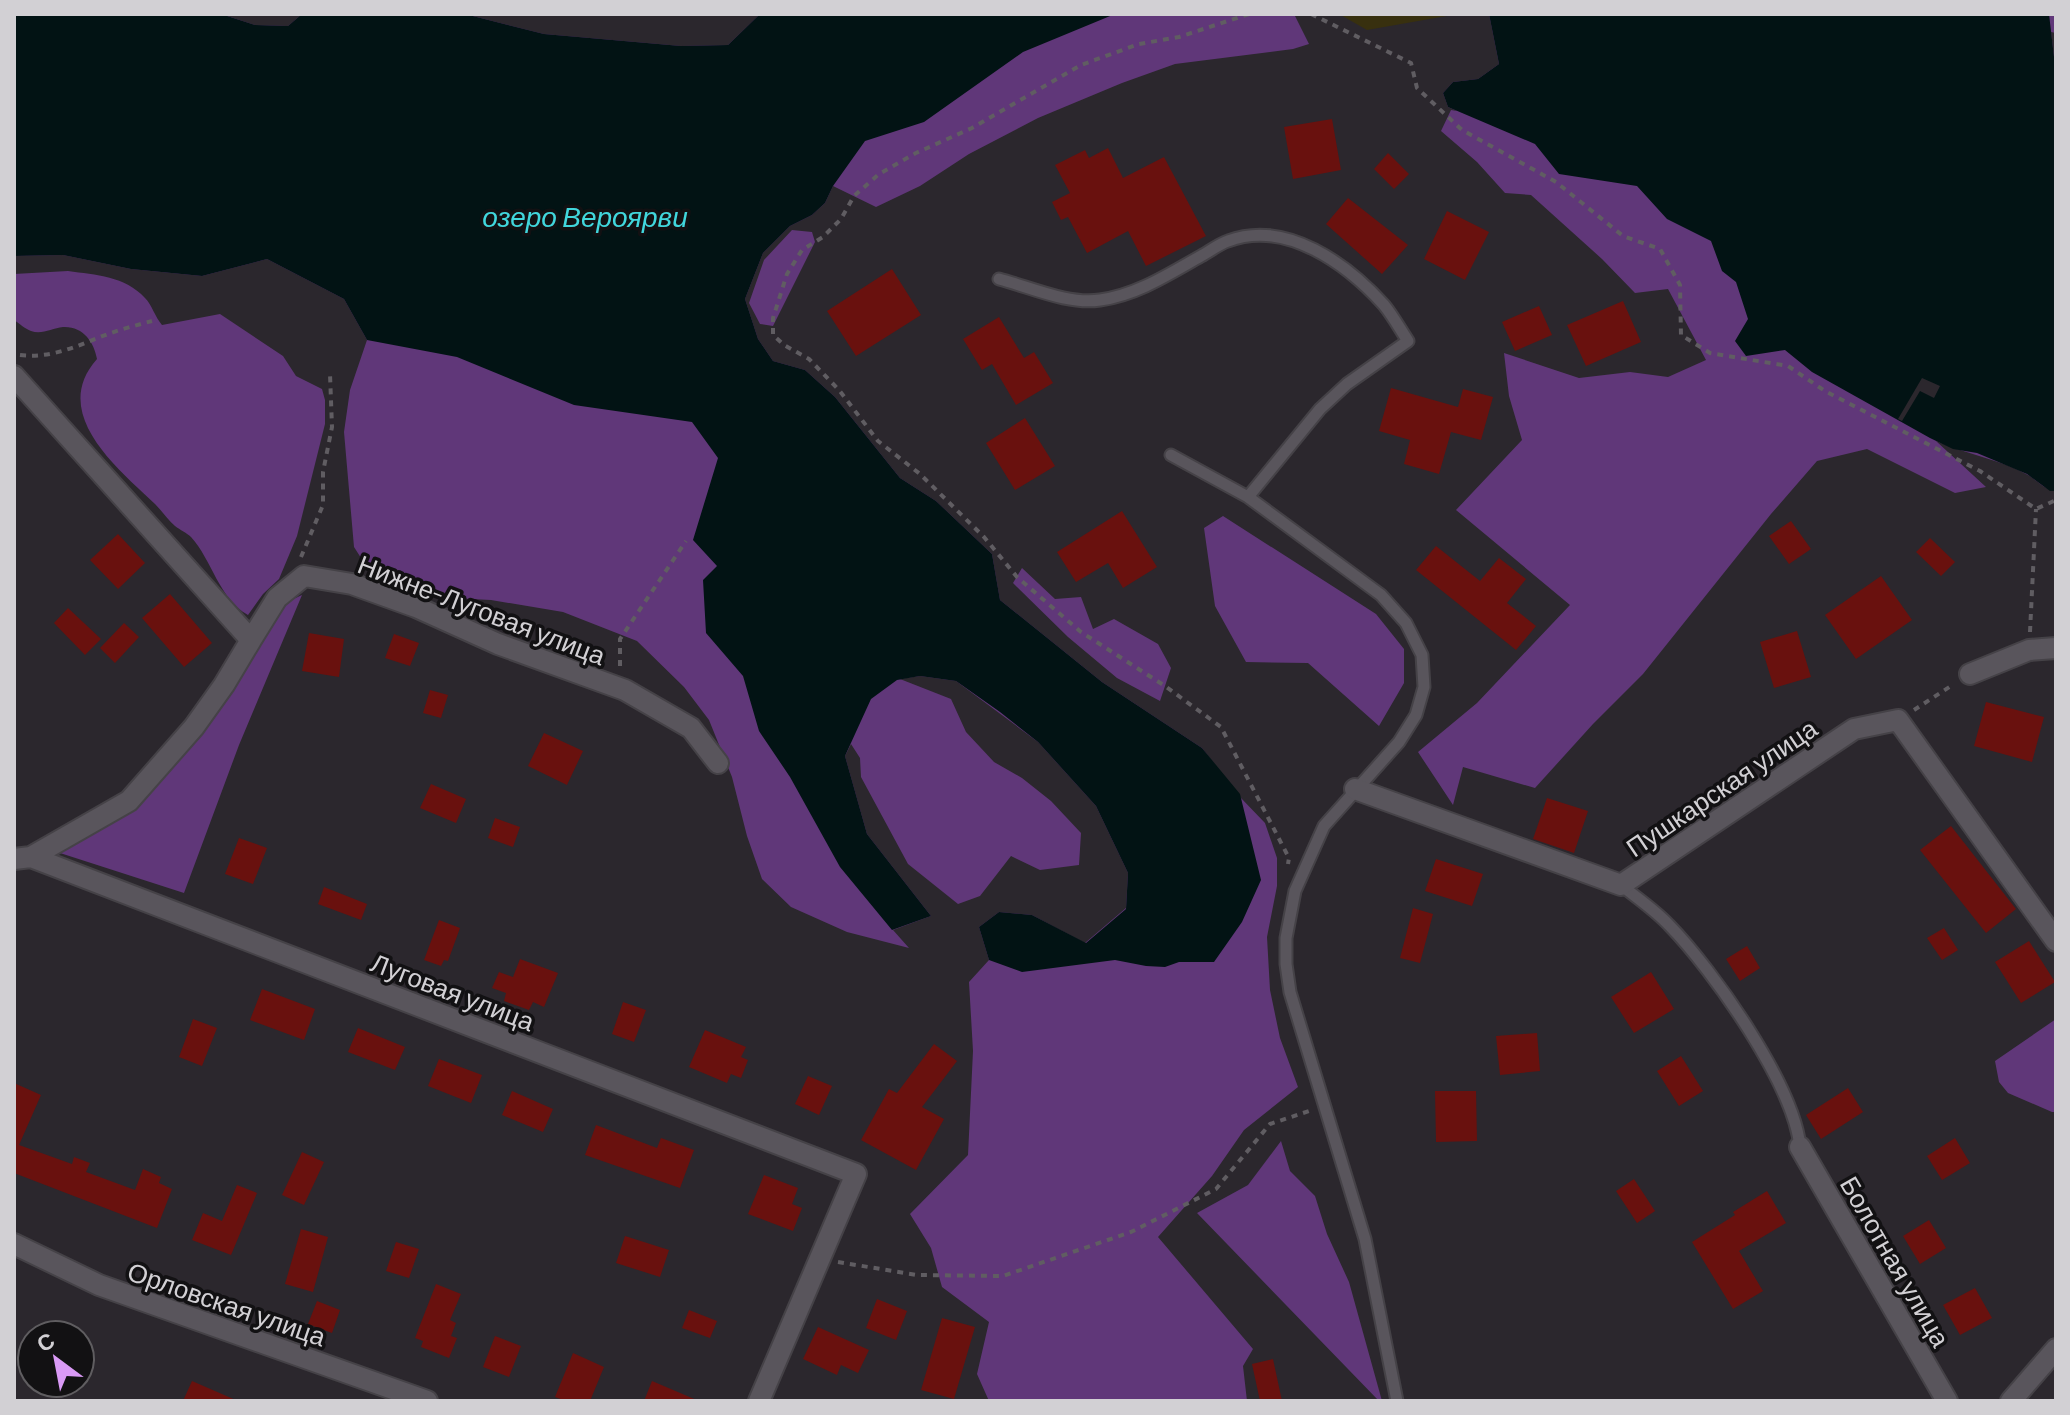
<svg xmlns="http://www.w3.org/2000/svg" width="2070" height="1415" viewBox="0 0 2070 1415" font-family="Barlow,sans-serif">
<rect width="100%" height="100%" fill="#2b272d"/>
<!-- green -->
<path fill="#603779" d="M14 14H221L255 25 288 26 302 14H465L544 34 681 46 728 45 760 14H1294L1309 44 1293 49 1175 64 1122 83 1038 118 969 154 920 186 876 207 833 186 825 203 812 215 790 226 763 253 745 299 758 339 773 361 805 370 835 397 900 478 936 501 992 554 1000 600 1102 682 1202 748 1240 797 1265 823 1277 858V886L1267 937 1270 990 1280 1038 1298 1087 1244 1130 1212 1176 1158 1237 1253 1349 1243 1366 1247 1401H989L977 1374 989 1322 942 1287 931 1248 910 1214 968 1155 973 1051 969 982 989 960 979 927 999 912 1032 915 1085 943 1126 908 1128 873 1096 806 1038 742 956 681 920 676 900 679 951 699 966 732 994 762 1022 778 1051 801 1081 833 1079 865 1040 870 1011 856 980 896 958 904 908 864 861 777 860 758 851 744 845 756 867 834 931 916 893 930 909 948 847 932 791 907 762 879 747 836 732 777 709 720 684 687 637 641 563 612 491 600 450 598 409 591 372 575 354 547 344 432 350 390 367 340 344 299 267 259 202 276 131 269 63 255 14 256Z
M1489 14H2056V33L2051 32 2056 74V491C2045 490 2038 481 2028 475 2000 459 1965 454 1936 441L1986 487 1955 493 1867 449 1817 461 1771 514 1643 674 1593 724 1535 788 1463 767 1453 805 1418 752 1477 703 1570 605 1456 510 1522 440 1509 396 1504 353 1579 378 1630 372 1668 377 1706 360 1668 289 1635 293 1602 259 1531 195 1505 193 1477 162 1441 131 1451 110 1457 111 1448 107 1443 93 1453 82 1478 79 1499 64Z
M792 230 812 232 815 242 773 326 760 324 749 303 764 260Z
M68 271C96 275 125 276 145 298 152 305 155 317 162 325L220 314 283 356 296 376 322 389 325 400V424L297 536 279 579 263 594 248 615C219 599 212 560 191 537 187 533 180 530 175 526 168 520 162 511 155 504 117 468 49 413 97 359 94 342 83 326 63 327 52 328 42 335 31 331 25 329 19 323 14 320V274Z
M1223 516 1376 614 1404 649V683L1379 726 1308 663 1246 662 1215 606 1204 528Z
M1022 568 1055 599 1081 597 1093 629 1114 619 1158 644 1171 668 1160 701 1117 678 1068 637 1013 583Z
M302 595 239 745 184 893 60 853 137 807 201 734 285 603Z
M2056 1019V1112H2052L2008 1093 1999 1082 1995 1061Z
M1281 1141 1290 1171 1315 1196 1327 1234 1349 1282 1382 1401H1379L1197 1213 1248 1185Z"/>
<!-- sand -->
<path fill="#38300f" d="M1339 14H1458L1367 30Z"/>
<!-- water -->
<path fill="#021314" d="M14 14H221L255 25 288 26 302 14H465L544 34 681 46 728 45 760 14H1115L1023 52 924 122 865 141 833 186 825 203 812 215 790 226 763 253 745 299 758 339 773 361 805 370 835 397 900 478 936 501 992 554 1000 600 1102 682 1202 748 1240 794 1261 880 1242 922 1214 962H1179L1165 967 1146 966 1115 960 1022 972 989 960 979 927 999 912 1032 915 1086 943 1126 909 1128 873 1096 806 1038 742 1000 712 956 681 920 676 897 680 871 699 845 756 867 834 931 916 892 930 840 867 790 777 759 731 743 676 706 633 703 580 717 566 693 540 718 458 692 422 574 405 457 357 367 340 344 299 267 259 202 276 131 269 63 255 14 256Z
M1489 14H2049L2056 74V491H2050L2027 474 1977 453 1953 449 1930 438 1812 372 1785 350 1746 356 1735 341 1748 319 1736 282 1722 271 1711 241 1667 219 1637 186 1559 174 1535 144 1448 107 1443 93 1453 82 1478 79 1499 64Z"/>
<!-- pier -->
<path fill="#2b272d" d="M1922 378 1940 386 1934 398 1920 391 1902 421 1898 419Z"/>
<!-- building -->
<path fill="#69110e" d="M1332 119 1341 170 1293 179 1284 127Z
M1108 148 1123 178 1164 157 1206 236 1146 266 1128 231 1087 253 1068 217 1061 220 1052 202 1070 193 1055 165 1085 150 1089 158Z
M1388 153 1409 174 1394 189 1374 169Z
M1348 198 1408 245 1382 274 1326 224Z
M1447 211 1489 232 1465 280 1424 259Z
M892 269 921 315 856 356 827 311Z
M1623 301 1641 342 1586 366 1567 325Z
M1539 306 1552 335 1515 351 1502 322Z
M999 317 1024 358 1034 352 1053 383 1016 405 992 364 982 370 963 339Z
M1391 388 1458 407 1463 389 1493 397 1481 440 1451 432 1439 474 1404 464 1410 440 1379 431Z
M1025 418 1055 466 1015 490 986 443Z
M1122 511 1157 567 1123 588 1108 563 1076 582 1057 552Z
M1791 521 1811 549 1789 564 1769 536Z
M118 534 145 563 118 589 90 560Z
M1930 538 1955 562 1941 576 1916 552Z
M1436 546 1480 581 1499 558 1526 579 1507 603 1536 626 1516 650 1416 570Z
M1881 576 1912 620 1856 659 1825 615Z
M170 594 212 643 184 667 142 618Z
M68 608 101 639 85 655 54 623Z
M124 623 139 637 115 663 100 648Z
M1797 631 1811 677 1774 688 1760 642Z
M309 633 344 639 339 677 302 671Z
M394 634 419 643 410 666 385 658Z
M430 690 448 695 441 718 423 713Z
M1986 702 2044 717 2032 762 1974 746Z
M544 733 583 751 567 785 528 766Z
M431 784 466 799 456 823 420 808Z
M1547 798 1588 811 1574 853 1533 839Z
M495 818 520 827 513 847 488 838Z
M1951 826 2016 909 1986 933 1920 850Z
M239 838 267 848 253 884 225 874Z
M1436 859 1483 874 1472 906 1425 891Z
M324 887 367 904 361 920 318 904Z
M1413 908 1433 914 1420 963 1400 958Z
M439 920 460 928 448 961 444 960 441 966 424 960Z
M1944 928 1958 950 1942 960 1927 938Z
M2029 941 2055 982 2021 1003 1995 962Z
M1747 946 1760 968 1740 981 1726 959Z
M520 959 558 973 544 1007 533 1002 529 1010 504 1001 506 993 492 988 499 972 513 977Z
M1651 972 1674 1009 1634 1033 1611 997Z
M262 989 315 1009 304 1040 250 1020Z
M623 1002 646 1010 634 1042 612 1034Z
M193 1019 217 1028 202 1066 179 1057Z
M358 1028 405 1047 395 1070 348 1052Z
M705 1030 746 1047 741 1057 748 1060 741 1078 731 1074 727 1083 689 1067Z
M1537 1033 1540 1071 1500 1075 1496 1036Z
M934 1044 957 1061 922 1107 944 1119 916 1170 861 1140 889 1089 897 1093Z
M1681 1056 1703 1091 1679 1106 1657 1071Z
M439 1059 482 1075 471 1103 428 1086Z
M808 1076 832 1086 819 1115 795 1104Z
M14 1083 41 1095 19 1145 72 1164 74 1157 90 1163 86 1172 135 1190 143 1169 161 1177 159 1183 172 1189 157 1228 14 1173Z
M1848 1088 1863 1112 1821 1139 1806 1115Z
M512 1091 553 1109 543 1132 502 1115Z
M1435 1091H1476L1477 1141 1436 1142Z
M596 1125 657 1148 661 1138 694 1150 680 1188 585 1155Z
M1955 1138 1970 1163 1942 1180 1927 1156Z
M302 1152 324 1162 304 1205 282 1195Z
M764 1175 798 1188 792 1204 802 1208 793 1231 748 1214Z
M1634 1179 1655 1211 1637 1223 1616 1191Z
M237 1185 257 1193 231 1255 192 1240 203 1213 222 1221Z
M1767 1191 1786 1223 1739 1251 1763 1291 1733 1309 1692 1242 1735 1215 1733 1212Z
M1929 1220 1946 1248 1920 1264 1903 1236Z
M301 1229 328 1237 313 1292 285 1284Z
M625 1236 669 1250 660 1277 616 1263Z
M396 1242 419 1249 409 1278 386 1271Z
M436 1284 461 1294 450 1320 456 1323 451 1336 457 1338 449 1358 421 1347 423 1341 415 1338Z
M1975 1288 1992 1318 1960 1335 1943 1305Z
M877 1299 907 1311 896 1340 866 1328Z
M317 1301 340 1310 332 1333 308 1324Z
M689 1310 717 1321 710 1338 682 1328Z
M942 1318 975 1327 954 1399 921 1390Z
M818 1327 869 1350 858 1373 841 1365 837 1375 803 1359Z
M495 1336 521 1346 509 1377 483 1367Z
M573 1353 604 1367 590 1401H566L555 1397Z
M1273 1359 1282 1401H1260L1252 1364Z
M192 1381 238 1401H183Z
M652 1381 699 1401H644Z"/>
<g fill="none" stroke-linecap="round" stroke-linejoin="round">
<defs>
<path id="lane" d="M999 279C1030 287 1068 305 1100 300 1137 295 1169 274 1201 256 1210 251 1219 244 1228 241 1286 219 1347 264 1384 305 1393 316 1400 329 1408 341L1347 384 1320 409 1248 497
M1171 455 1248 497 1381 595 1406 623 1422 655 1424 687 1416 715 1399 742 1324 826 1295 891 1286 938V964L1290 992 1365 1239 1397 1401
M1621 885C1637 898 1655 910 1669 925 1713 970 1794 1085 1800 1147"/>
<path id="street" d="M14 376 251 640 277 598 304 576 352 584 416 607 498 644 625 690 691 728 718 763
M1970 674 2029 650 2056 648
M1355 789 1621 885 1854 729 1898 720 2056 941
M31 857 856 1174 759 1401
M14 859 31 857 129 801 194 727 224 685 251 640
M1800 1147 1947 1401
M14 1244 99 1285 427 1401
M2011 1401 2056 1349"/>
</defs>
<!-- lane casing -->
<use href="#lane" stroke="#454247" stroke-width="15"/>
<!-- street casing -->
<use href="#street" stroke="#454247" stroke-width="24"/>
<!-- path -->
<path stroke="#605d62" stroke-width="4" stroke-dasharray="6 6" stroke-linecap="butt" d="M1249 14 1179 37 1139 44 1081 65 972 128 916 153 879 174 854 196 841 219 823 237 802 250 787 274 773 318V335L784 345 809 359 839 390 878 441 920 474 984 537 1017 577 1081 632 1165 686 1221 727 1289 858 1288 864
M1311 14 1411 63 1417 88 1462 130 1556 182 1623 236 1660 249 1680 285 1681 335 1710 353 1788 366 1825 391 1980 471 2036 509 2056 500
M20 355C52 359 79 345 108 334 122 329 137 325 152 321
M301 557 323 505V472L332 427 330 374
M2030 632 2036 509
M620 666V639L686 541
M1914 710 1954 684
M838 1262 917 1275 1003 1276 1131 1232 1216 1189 1270 1124 1309 1111"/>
<!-- lane -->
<use href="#lane" stroke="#59555c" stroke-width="11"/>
<!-- street -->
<use href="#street" stroke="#59555c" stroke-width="20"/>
</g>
<g text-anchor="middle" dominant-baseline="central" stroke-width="7" stroke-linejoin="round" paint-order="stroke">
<!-- street labels -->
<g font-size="26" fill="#d2d0d4" stroke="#121113">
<text transform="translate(482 609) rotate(21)">Нижне-Луговая улица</text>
<text transform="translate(1721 787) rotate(-34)">Пушкарская улица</text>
<text transform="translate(453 991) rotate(21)">Луговая улица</text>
<text transform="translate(1896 1261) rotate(60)">Болотная улица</text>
<text transform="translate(227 1303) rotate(19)">Орловская улица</text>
</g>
<!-- water labels -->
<g font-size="28" font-style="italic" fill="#41d6dc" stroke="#121113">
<text x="585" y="216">озеро Вероярви</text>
</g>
</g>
<!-- border -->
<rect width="2070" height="1415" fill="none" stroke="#d2d0d4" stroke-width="32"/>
<!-- north arrow -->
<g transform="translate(56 1359) rotate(328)"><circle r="38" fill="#121113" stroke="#5f5d60" stroke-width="2"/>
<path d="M0-6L14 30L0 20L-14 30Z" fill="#da9af6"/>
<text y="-12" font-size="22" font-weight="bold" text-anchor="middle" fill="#d2d0d4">С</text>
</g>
</svg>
